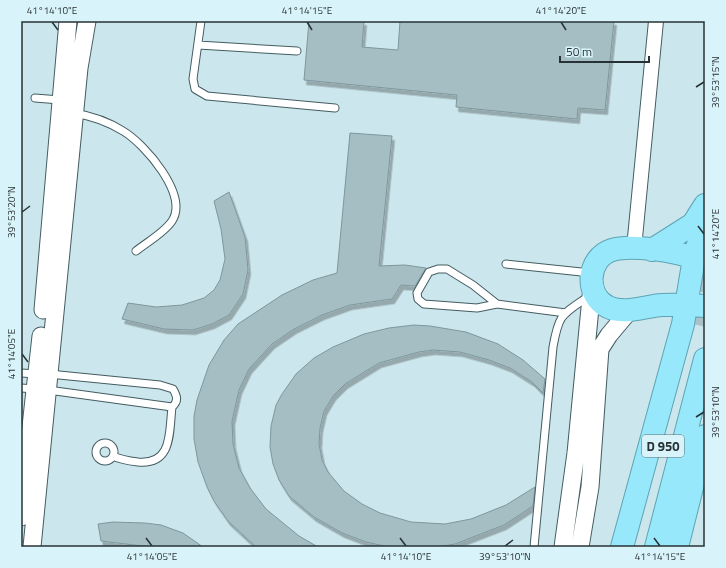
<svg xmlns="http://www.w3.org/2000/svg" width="726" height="568" viewBox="0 0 726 568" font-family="'Titillium Web',sans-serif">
<defs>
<filter id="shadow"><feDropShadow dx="2.5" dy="4.5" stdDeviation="0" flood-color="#0004"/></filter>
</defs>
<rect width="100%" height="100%" fill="#cbe6ec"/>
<!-- building -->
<path fill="#a4bec4" stroke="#7e979d" filter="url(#shadow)" d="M309 21H364L362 47 398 50 400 21H614L605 110 578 108 577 119 456 107 457 95 304 80Z
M350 133 392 136 379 266 405 265 426 268 415 286 401 285 392 299 350 305 322 315 294 329 272 344 249 369 239 390 232 421 233 444 239 468 250 488 266 509 299 536 318 547H256L228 521 214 501 207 487 198 462 194 439V416L197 400 209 365 224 340 238 324 282 295 313 280 337 273Z
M229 192 245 237 248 270 243 294 229 315 212 324 193 330 164 329 122 319 128 303 156 307 182 305 204 298 214 290 220 280 225 259 221 229 214 201Z
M414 325 430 326 466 332 498 344 523 360 545 379 543 393 532 382 510 368 489 360 460 352 433 350 419 352 379 363 345 384 333 396 324 411 320 428 319 444 322 460 328 472 344 491 362 504 380 513 411 522 445 524 471 519 506 505 535 487 533 506 504 525 455 544 437 547H389L366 542 342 533 314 517 289 496 279 480 273 464 270 447 271 426 276 405 282 394 296 374 314 358 333 347 364 334 389 328Z
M113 522 145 523 161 525 183 533 203 547H151L101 541 98 524Z"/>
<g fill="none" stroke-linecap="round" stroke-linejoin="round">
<!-- trunk-tunnel -->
<path stroke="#aac2c7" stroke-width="22" stroke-dasharray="22 11" stroke-linecap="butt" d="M693 324 705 275"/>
<defs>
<path id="service" d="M201 21 193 79 195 89 207 96 335 108
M198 45 297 51
M35 98 60 100
M74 113C92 116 107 121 123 131 145 144 189 195 172 221 164 233 147 242 136 251
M506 264 591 273
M497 304 477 308 424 304 418 299 417 293 429 272 438 269H447L473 285 497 304 566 313
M21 373 37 374
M21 388 35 389
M48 390 172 407C179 401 177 396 173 389L160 385 49 374
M96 452a9 9 0 1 1 18 0a9 9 0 1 1-18 0Z
M113 456C121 460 129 461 138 462 173 465 169 432 172 407
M534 547 553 347C559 313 562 315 589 296"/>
<path id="minor" d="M634 248 656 21"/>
<path id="tertiary" d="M43 310 68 21
M21 517 41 336
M32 547 79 68 87 21
M563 547 576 453 592 287
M580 547 590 487 600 349 609 335 630 310"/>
<path id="trunk" d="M652 250 693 224 705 205
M705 250 694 258C675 251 631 244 612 250 587 258 584 295 608 307 625 315 645 306 662 305 677 304 691 305 705 306
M622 547 683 324 694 258 705 221
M656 547 705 359
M677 547 705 436"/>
</defs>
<!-- service casing -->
<use href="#service" stroke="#445c61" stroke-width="9"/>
<!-- minor casing -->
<use href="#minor" stroke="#445c61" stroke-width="16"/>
<!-- tertiary casing -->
<use href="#tertiary" stroke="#445c61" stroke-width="19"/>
<!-- trunk casing -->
<use href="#trunk" stroke="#5ea4b4" stroke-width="24"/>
<!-- service -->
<use href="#service" stroke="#fff" stroke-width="7"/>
<!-- minor -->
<use href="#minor" stroke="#fff" stroke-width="14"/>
<!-- tertiary -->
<use href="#tertiary" stroke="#fff" stroke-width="17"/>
<!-- trunk -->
<use href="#trunk" stroke="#96e8fa" stroke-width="22"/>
</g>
<!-- ticks -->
<path fill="none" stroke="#283235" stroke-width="1.5" d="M52 22 58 30M307 22 312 30M561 22 566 30M696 87 704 82M22 212 30 206M698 226 704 234M22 354 28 362M696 417 704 412M146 538 152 546M400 538 406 546M654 538 660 546M505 546 513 540"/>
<g text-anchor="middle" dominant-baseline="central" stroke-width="4" stroke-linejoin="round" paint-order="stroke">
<!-- shield labels -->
<rect fill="#d8f3f9" stroke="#5d6c70" stroke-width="1" x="642" y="435" width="42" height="22" rx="3"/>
<g font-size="13" font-weight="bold" fill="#283235">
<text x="663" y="446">D 950</text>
</g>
</g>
<!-- border -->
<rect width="726" height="568" fill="none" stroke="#d8f3f9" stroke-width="44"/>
<!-- scale -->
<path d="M560 56v6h89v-6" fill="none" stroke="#283235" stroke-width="2"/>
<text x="566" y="56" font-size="12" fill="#283235" stroke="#d8f3f9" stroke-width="3" paint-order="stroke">50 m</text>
<rect x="22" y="22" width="682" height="524" fill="none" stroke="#283235" stroke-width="1.5"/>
<g font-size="10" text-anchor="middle" fill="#283235">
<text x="52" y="14">41°14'10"E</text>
<text x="307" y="14">41°14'15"E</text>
<text x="561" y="14">41°14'20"E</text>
<text transform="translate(715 82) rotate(-90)" y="4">39°53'15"N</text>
<text transform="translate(11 212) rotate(-90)" y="4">39°53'20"N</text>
<text transform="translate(715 234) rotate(-90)" y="4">41°14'20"E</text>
<text transform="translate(11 354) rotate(-90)" y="4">41°14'05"E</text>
<text transform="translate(715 412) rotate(-90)" y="4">39°53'10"N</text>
<text x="152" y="560">41°14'05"E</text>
<text x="406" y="560">41°14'10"E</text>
<text x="505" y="560">39°53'10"N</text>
<text x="660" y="560">41°14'15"E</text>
</g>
</svg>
